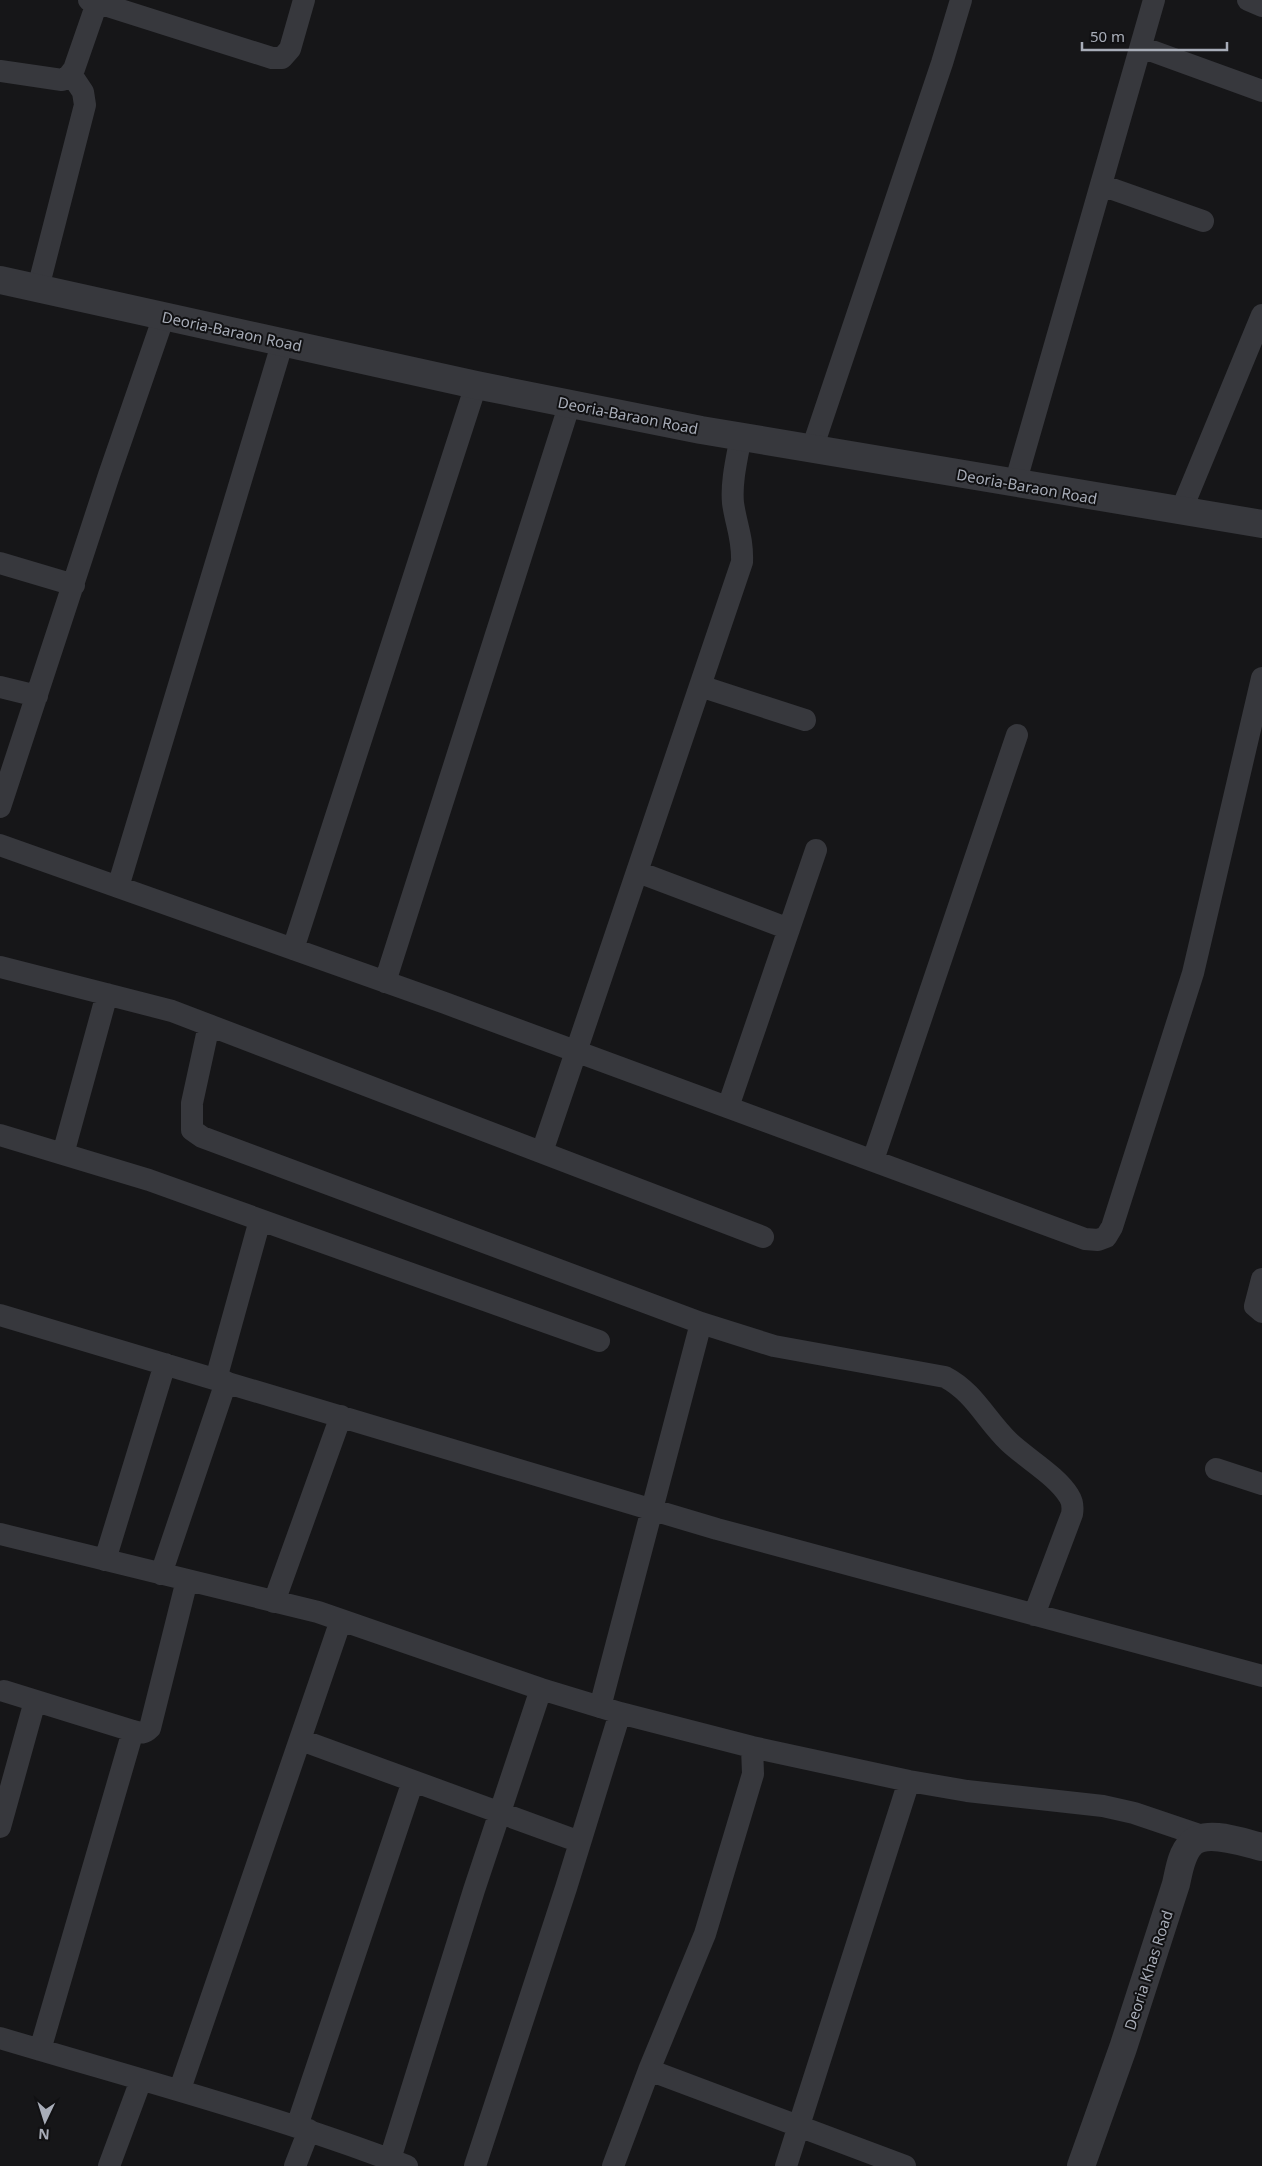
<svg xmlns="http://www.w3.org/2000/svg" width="1262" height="2166" viewBox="0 0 1262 2166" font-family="'Noto Sans',sans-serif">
<rect width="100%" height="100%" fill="#161618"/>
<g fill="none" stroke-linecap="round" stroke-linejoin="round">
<!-- minor -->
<path stroke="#37383d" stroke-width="22" d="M89 0 272 58H282L290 49 304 0
M1248 0 1262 6
M1141 47 1262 91
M0 71 62 80 67 78 74 69 98 0
M1101 185 1203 221
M38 288 85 105 83 92 71 74
M812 449 942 63 961 0
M1015 484 1154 0
M1181 511 1262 315
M0 563 74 585
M700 686 805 720
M0 687 37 696
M0 807 109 475 164 316
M0 845 445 1003 1085 1239 1098 1240 1106 1237 1112 1227 1193 973 1262 678
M638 872 789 929
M118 887 283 341
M293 949 476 385
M0 967 172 1011 763 1237
M385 982 570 403
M209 1025 192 1103V1130L202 1137 701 1323 774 1346 945 1377C974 1392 986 1420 1009 1442 1027 1459 1057 1476 1069 1496 1073 1502 1073 1508 1072 1514L1034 1615
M728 1107 816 850
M0 1135 149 1180 599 1341
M542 1152 742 562C743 538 736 525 733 503 731 482 737 458 741 436
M63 1154 107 994
M873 1160 1017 735
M1262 1279 1255 1306 1262 1312
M0 1315 717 1529 1262 1676
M216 1379 260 1220
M1216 1469 1262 1484
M0 1534 318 1612 541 1689 620 1713 752 1747 909 1781 967 1791 1103 1806 1134 1813 1205 1837
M105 1560 165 1364
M161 1574 226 1382
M274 1602 341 1416
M4 1691 133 1731C141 1733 144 1734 150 1728L187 1580
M600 1707 701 1323
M301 1740 580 1842
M0 1827 35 1701
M0 2038C137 2079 274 2115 407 2166
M40 2050 133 1731
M649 2070 905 2166
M180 2089 341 1620
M297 2126 413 1781
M390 2159 474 1890 541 1689
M109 2166 141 2080
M295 2166 309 2130
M475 2166 566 1888 620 1713
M613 2166 649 2070 705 1934 753 1774 752 1747
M786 2166 909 1781"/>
<!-- tertiary -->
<path stroke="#37383d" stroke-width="28" d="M0 280 476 385 701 430 1262 524
M1081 2166 1123 2048 1176 1884C1179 1871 1181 1854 1191 1844 1206 1828 1244 1843 1262 1847"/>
</g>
<g text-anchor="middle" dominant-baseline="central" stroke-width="4" stroke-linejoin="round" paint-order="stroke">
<!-- street labels -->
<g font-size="15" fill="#a8adb8" stroke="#111113">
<text transform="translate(232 331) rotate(12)">Deoria-Baraon Road</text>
<text transform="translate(628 415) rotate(11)">Deoria-Baraon Road</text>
<text transform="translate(1027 486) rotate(10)">Deoria-Baraon Road</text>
<text transform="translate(1148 1970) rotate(-72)">Deoria Khas Road</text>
</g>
</g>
<!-- north arrow -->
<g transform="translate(45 2121) rotate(184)" stroke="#111113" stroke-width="4" paint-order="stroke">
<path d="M0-4L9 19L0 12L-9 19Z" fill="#a8adb8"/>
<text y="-8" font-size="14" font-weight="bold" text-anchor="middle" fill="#a8adb8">N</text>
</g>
<!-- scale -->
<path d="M1082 42v8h145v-8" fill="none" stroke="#a8adb8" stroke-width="2.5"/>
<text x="1090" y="42" font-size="15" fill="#a8adb8" stroke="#111113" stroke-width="4" paint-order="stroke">50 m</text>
</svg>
